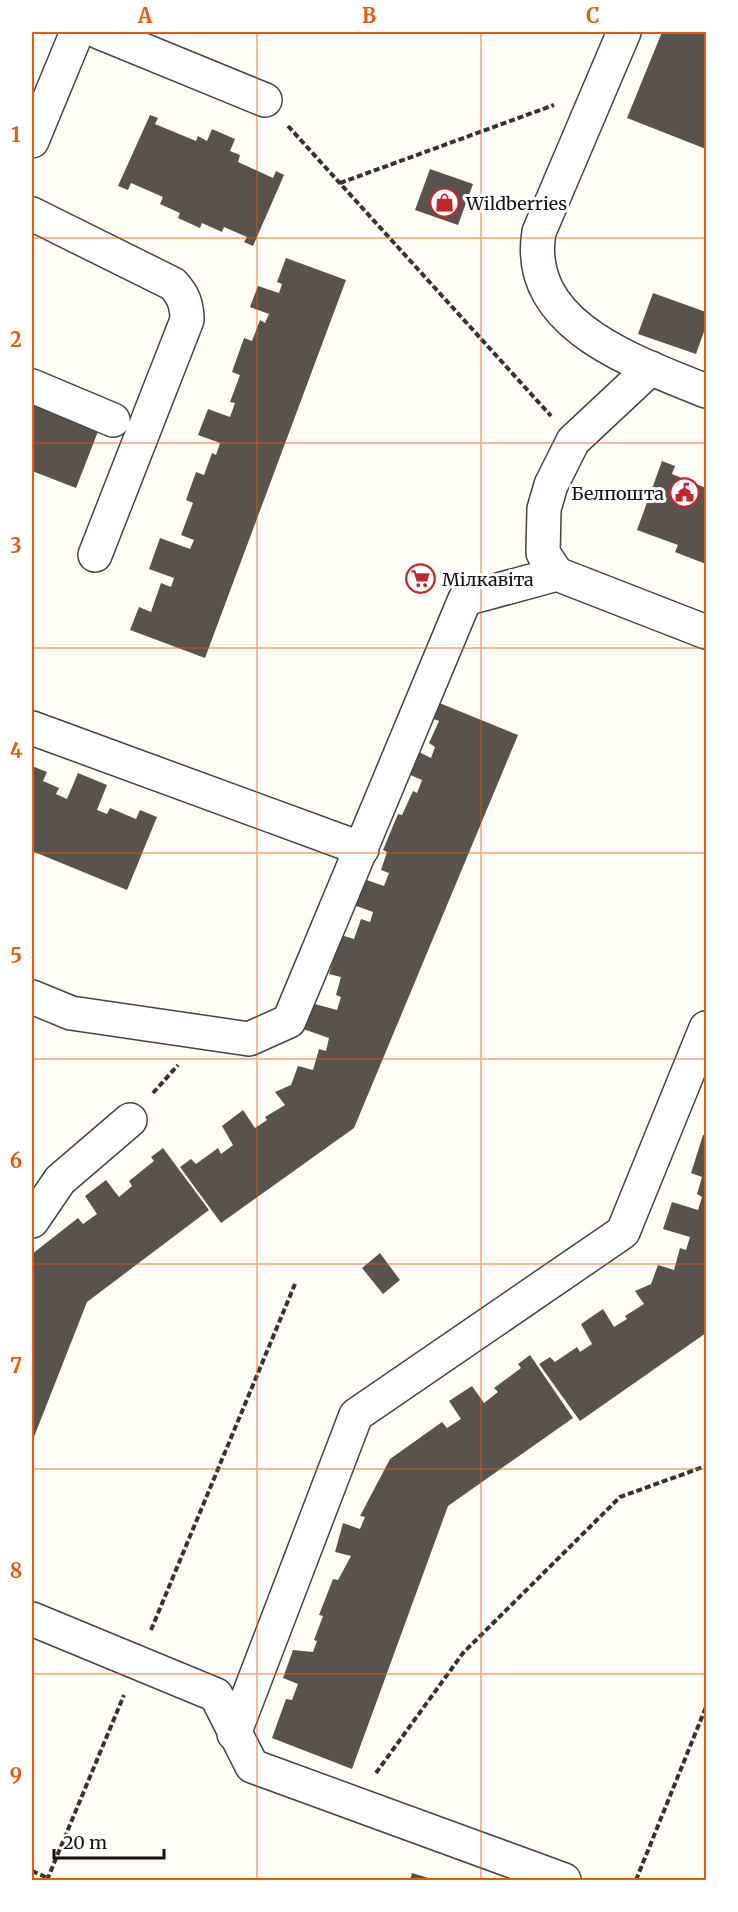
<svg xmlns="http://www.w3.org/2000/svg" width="738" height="1912" viewBox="0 0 738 1912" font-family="Merriweather,serif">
<rect width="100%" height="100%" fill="#fffdf5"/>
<!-- building -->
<path fill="#5a524d" d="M662 32H706V149L627 118Z
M150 115 158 118 155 124 196 141 198 136 207 141 212 129 235 139 230 151 240 155 238 162 273 178 276 171 284 175 253 246 244 242 247 237 224 227 222 232 202 223 200 228 178 218 180 213 160 204 163 197 131 183 128 190 118 186Z
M430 169 473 184 458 225 415 210Z
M286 258 346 280 205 658 130 630 139 607 151 612 161 583 171 587 174 578 149 569 160 538 190 549 194 540 181 535 193 503 186 500 196 472 204 475 212 453 216 455 220 443 198 435 208 409 230 417 235 403 230 402 240 375 232 372 244 338 252 341 260 320 265 323 269 314 250 307 258 286 279 293 282 284 277 282Z
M653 293 706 312V326L696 354 638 334Z
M32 403 99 429 76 488 32 471Z
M662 461 675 466 672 474 706 488V564L675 552 678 545 637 530Z
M437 702 518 735 354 1128 221 1223 180 1167 191 1159 196 1164 218 1148 221 1154 233 1145 222 1126 243 1110 255 1128 267 1120 265 1117 285 1105 275 1092 291 1085 298 1066 313 1070 319 1049 326 1051 329 1038 303 1029 311 1003 337 1010 341 997 336 995 341 977 329 974 341 935 354 939 361 919 370 922 373 912 348 903 358 877 384 886 389 873 381 870 387 852 383 850 398 814 402 815 413 791 417 793 422 780 401 771 411 748 431 758 435 747 429 743 439 721 431 718Z
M32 766 47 772 43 781 59 788 56 794 67 799 78 773 107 785 97 810 107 814 110 808 136 819 140 810 157 817 127 890 32 851Z
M703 1135 706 1136V1333L580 1421 539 1364 550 1357 555 1362 577 1347 580 1352 592 1344 581 1324 603 1309 614 1327 627 1319 625 1316 644 1304 635 1291 651 1284 658 1265 674 1270 680 1248 686 1250 690 1237 663 1229 672 1202 698 1210 702 1197 697 1194 702 1177 691 1173Z
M163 1148 209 1210 87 1302 32 1442V1254L78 1218 83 1224 97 1214 85 1196 106 1180 119 1197 132 1186 129 1181 154 1161 151 1157Z
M380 1253 400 1280 383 1294 362 1268Z
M530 1355 573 1418 448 1506 352 1769 272 1738 286 1699 292 1700 298 1684 283 1678 293 1650 313 1652 317 1641 314 1640 323 1616 319 1615 333 1579 338 1580 351 1556 335 1552 343 1523 360 1529 365 1517 360 1516 390 1459 442 1422 447 1428 461 1419 449 1401 472 1386 484 1403 498 1392 494 1388 521 1368 518 1364Z
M412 1873 435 1880H410Z"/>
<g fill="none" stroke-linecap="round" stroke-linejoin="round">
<defs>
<path id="minor" d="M99 32 265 100
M624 32 539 232C523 327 638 363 706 391
M32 141 77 32
M32 214 173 284C183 295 187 304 187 320L95 555
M32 386 113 420
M557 574 543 553 544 509 551 485 573 441 651 368
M32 728 362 849
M32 997 71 1013 249 1039 289 1021 465 599 557 574 706 632
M32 1221 60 1180 130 1120
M32 1619 216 1695 252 1766 564 1880
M234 1734 356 1415 623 1232 706 1028"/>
</defs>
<!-- minor casing -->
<use href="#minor" stroke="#444" stroke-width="36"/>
<!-- path -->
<path stroke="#333" stroke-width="4" stroke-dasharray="6 3" stroke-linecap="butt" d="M288 126 551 416
M340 183 554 105
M153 1093 178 1065
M151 1630 295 1284
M376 1773 463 1653 620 1497 706 1466
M32 1871 48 1878
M47 1880 124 1695
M636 1880 706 1707"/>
<!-- minor -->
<use href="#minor" stroke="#fff" stroke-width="33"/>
</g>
<!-- grid -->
<path fill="none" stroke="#e8590c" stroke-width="1.5" stroke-opacity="0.55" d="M257 32V1880M481 32V1880M32 238H706M32 443H706M32 648H706M32 853H706M32 1059H706M32 1264H706M32 1469H706M32 1674H706"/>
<!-- icons -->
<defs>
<symbol id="shop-ring" viewBox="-11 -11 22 22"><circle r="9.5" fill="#fff" stroke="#c4262e" stroke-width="1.5"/><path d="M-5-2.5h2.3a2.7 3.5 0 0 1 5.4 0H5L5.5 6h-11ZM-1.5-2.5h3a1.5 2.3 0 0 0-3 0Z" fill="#c4262e"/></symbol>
<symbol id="civic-ring" viewBox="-11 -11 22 22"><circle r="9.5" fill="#fff" stroke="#c4262e" stroke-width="1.5"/><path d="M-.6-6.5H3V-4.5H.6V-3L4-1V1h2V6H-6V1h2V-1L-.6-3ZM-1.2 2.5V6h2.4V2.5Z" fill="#c4262e"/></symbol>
<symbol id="supermarket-ring" viewBox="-11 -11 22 22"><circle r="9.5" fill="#fff" stroke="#c4262e" stroke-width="1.5"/><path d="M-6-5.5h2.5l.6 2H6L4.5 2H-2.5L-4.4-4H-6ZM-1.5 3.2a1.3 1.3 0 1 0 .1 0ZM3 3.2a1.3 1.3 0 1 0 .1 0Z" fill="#c4262e"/></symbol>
</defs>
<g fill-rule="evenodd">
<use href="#shop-ring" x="428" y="186" width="33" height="33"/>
<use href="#civic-ring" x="668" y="476" width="33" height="33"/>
<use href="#supermarket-ring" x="404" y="562" width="33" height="33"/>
</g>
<g text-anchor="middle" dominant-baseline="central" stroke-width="6" stroke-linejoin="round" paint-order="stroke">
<!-- poi labels -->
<g font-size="18" fill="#111" stroke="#fff" text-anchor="start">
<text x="466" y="203">Wildberries</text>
<text x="664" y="493" text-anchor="end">Белпошта</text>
<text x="442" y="579">Мілкавіта</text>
</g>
</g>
<!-- border -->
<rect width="738" height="1912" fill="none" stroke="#ffffff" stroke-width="66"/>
<!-- scale -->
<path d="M54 1849v9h110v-9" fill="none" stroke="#111111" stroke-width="3"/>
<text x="63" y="1849" font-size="18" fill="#111111" stroke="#ffffff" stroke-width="4.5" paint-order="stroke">20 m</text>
<rect x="33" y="33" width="672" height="1846" fill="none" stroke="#e8590c" stroke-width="2"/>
<g font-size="20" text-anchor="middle" font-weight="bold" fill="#e8590c">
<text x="145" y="23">A</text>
<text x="369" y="23">B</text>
<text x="593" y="23">C</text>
<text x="16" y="142">1</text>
<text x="16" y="347">2</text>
<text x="16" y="553">3</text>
<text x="16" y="758">4</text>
<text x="16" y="963">5</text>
<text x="16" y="1168">6</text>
<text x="16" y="1373">7</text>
<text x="16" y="1578">8</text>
<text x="16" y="1783">9</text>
</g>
</svg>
